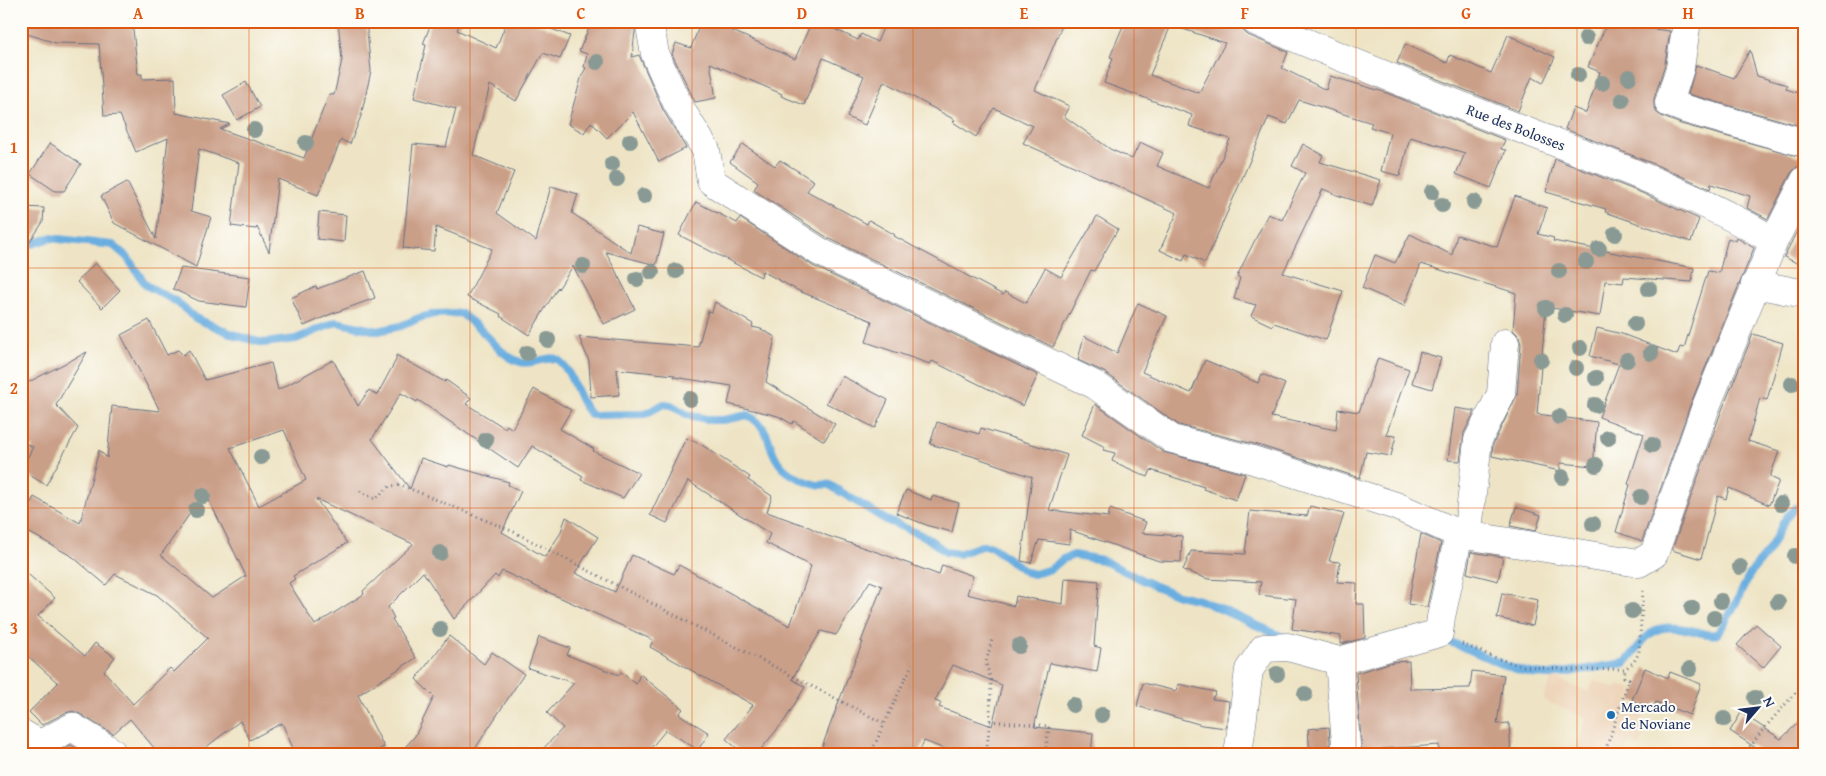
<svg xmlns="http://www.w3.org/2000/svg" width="1826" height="776" viewBox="0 0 1826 776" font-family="'Gentium Book Plus',serif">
<rect width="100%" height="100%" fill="#fdfcf7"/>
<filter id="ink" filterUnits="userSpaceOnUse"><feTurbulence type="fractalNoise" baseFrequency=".02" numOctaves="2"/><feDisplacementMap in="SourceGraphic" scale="10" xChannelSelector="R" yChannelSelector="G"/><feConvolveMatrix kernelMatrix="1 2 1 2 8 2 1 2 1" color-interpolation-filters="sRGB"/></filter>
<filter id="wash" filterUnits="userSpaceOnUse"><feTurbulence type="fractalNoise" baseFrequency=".0096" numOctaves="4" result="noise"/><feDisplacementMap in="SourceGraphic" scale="20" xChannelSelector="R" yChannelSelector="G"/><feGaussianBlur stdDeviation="1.12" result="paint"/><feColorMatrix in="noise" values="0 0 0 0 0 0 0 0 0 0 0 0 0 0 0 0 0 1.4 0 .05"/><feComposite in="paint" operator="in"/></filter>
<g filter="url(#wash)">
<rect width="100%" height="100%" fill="#eee4c5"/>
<!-- built -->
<path fill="#eed6bb" d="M1552 677 1589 692 1594 680 1616 689 1619 684 1634 690 1628 704 1645 712 1641 721 1632 718 1631 719 1648 726 1639 747 1628 743 1623 755H1573L1587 718 1543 700Z"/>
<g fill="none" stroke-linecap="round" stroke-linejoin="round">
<!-- stream -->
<path stroke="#6baee0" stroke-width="8" d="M21 243 32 244 50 238 113 245 127 257 146 285 177 302 195 318 237 336 263 343 296 339 336 322 378 331 401 326 419 318 434 314 461 313C467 319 475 324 481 330 493 342 504 357 520 362 533 366 549 354 558 360 574 372 577 404 592 415L645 414 664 404 671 405 688 415 711 420H723L748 415C774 431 765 444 779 463 785 472 795 477 805 481 814 485 818 486 828 484L886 520 926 537 946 552 958 554 981 546H991L1026 572 1034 574 1051 569 1063 559 1074 555 1102 560 1155 586 1178 595 1200 600 1285 638
M1440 639C1477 649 1511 675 1550 675L1625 663C1649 636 1650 621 1690 630 1700 632 1707 636 1717 634 1731 616 1739 596 1749 576 1754 567 1762 560 1768 551 1779 535 1784 510 1805 503"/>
</g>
<g id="blocks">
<!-- building -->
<path fill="#ca9f88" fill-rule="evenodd" d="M21 21H132L138 74H142V79L175 78 176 113 230 124 220 129 304 158 329 94 334 95 342 60 338 21H366L371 71 361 116 350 144 341 140 318 195 278 179 269 252 257 227 256 229 231 226 239 163 199 149 191 211 211 217 196 267 114 223 101 196 127 182 156 239 168 138 136 152 120 115 104 116 99 44 56 43 21 32Z
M432 21H461L457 30 496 48 507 21H530L570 36 560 59 543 53 516 101 490 85 473 155 514 172 497 213 536 241 551 186 578 194 572 213 631 253 637 227 664 234 656 265 606 252 635 309 604 324 573 266 558 289V287L529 335 500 316 501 314 467 297 492 249 436 227 434 251 403 248 413 144 446 147 456 109 414 98 426 45 423 44Z
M592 21H634L635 31 632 57 639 55 663 110 686 148 659 162 633 112 607 138 591 122 584 133 568 124 582 75 586 68 584 67 587 54 579 51Z
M701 21H729L726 28 795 59 812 21H817L858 40 861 34 877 42 886 21H1064L1035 90 1069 106 1064 116 1110 149 1132 159 1140 142 1163 153 1157 166 1209 188 1230 139 1189 126 1192 115 1104 83 1113 58 1110 57 1125 21H1240L1242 30 1248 35 1288 52 1282 68 1326 90 1330 76 1384 92 1505 140 1501 149 1506 150 1491 188 1456 174 1465 153 1410 137 1400 176 1381 171 1390 133 1370 127 1372 123 1299 100 1287 124 1269 117 1205 263 1186 254 1183 261 1160 250 1177 213 1023 143 1033 126 994 108 976 137 953 122 955 120 884 81 865 125 847 117 864 76 823 58 804 105 781 96 782 94 710 63 716 98 695 102 672 54 676 43 691 48ZM1171 25 1225 43 1199 93 1150 75Z
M1608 21H1646L1645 28 1670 31 1665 64 1654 99V106L1657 113 1663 117 1681 124 1805 158V164L1797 167 1791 173 1768 219 1747 208 1750 196 1711 184 1710 189 1654 164 1565 129 1573 108 1586 113 1600 72 1588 67Z
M1508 35 1555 57 1543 83 1532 77 1518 111 1397 63 1405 44 1447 63 1450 55 1491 73Z
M1750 50 1757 76 1787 85 1786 89 1805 95V127L1688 94 1696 65 1734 78Z
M246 82 260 107 237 120 223 95Z
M50 143 81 164 64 191H55L30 174Z
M743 144 775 166 780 160 814 181 807 191 867 224 869 220 895 235 894 236 1003 295 1005 292 1026 303 1045 268 1061 277 1097 216 1118 229 1094 271 1091 270 1053 347 828 238 754 190 758 182 730 162Z
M1303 144 1323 155 1320 162 1381 180 1372 206 1337 195 1323 189 1283 273 1343 291 1326 340 1274 323 1272 326 1251 316 1256 305 1234 299 1240 278 1237 276 1268 214 1282 220 1305 173 1292 166Z
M1555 159 1642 193 1699 219 1691 242 1605 212 1606 209 1546 192Z
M1515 196 1547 208 1538 234 1554 238 1553 241 1694 268 1692 282 1624 277 1623 283 1605 281 1600 316 1546 307 1537 414 1597 422 1593 466 1560 463V471L1492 456 1493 444 1517 395 1521 344 1519 336 1513 330 1516 293 1421 264 1404 306 1362 288 1375 255 1395 263 1410 234 1452 255 1457 235 1497 247Z
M696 202 737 223 740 218 813 266 1038 375 1023 406 932 361 930 364 866 342 872 321 799 291 762 271 761 277 679 235Z
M21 207 44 208 43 222 21 255Z
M319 212 346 215 344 242 317 239Z
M1805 215V252L1799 264 1784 257Z
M1728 238 1736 241 1737 238 1754 248 1691 403 1642 541 1616 532 1630 485 1628 484 1644 434 1599 417 1619 364 1590 356 1597 328 1622 334 1677 355 1680 347 1684 348 1708 271 1719 273Z
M95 263 120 290 102 308 77 282Z
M181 268 250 277 246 307 199 301 173 289Z
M365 271 375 298 331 314 304 326 291 298 316 286 317 289Z
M715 302 753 324 752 327 761 329 775 337 766 382 835 424 824 441 794 421 792 424 778 416 728 404 732 386 674 377V375L617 369 619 395 591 397 589 361 579 337 698 347 708 311 712 312Z
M1138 303 1167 316 1142 372 1191 393 1205 360 1258 383 1262 374 1285 384 1271 417 1336 430 1338 409 1359 412 1378 358 1409 369 1386 435 1396 436 1391 456 1366 452 1360 478 1258 445 1179 425 1104 372 1078 360 1084 336 1117 353Z
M149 320 167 355 178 350 183 355 189 350 205 380 271 363 278 390 333 360 358 406 369 390 377 395 396 360V355L445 382 446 380 471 398 466 404 505 428 507 425 512 429 534 389 571 410 560 429 594 449 593 451 639 473 623 498 581 480 583 476 532 446 518 468 418 400 417 402 401 393 372 439 410 489 421 458 448 467 449 465 509 482 508 485 521 491 502 532 545 557 560 534 566 517 598 537 575 573 615 592 632 555 674 574 679 565 790 626 811 566 766 543 770 534 688 481 667 523 650 515 686 438 702 445 750 477 748 480 772 496 767 512 809 527 825 535 880 553 939 575 942 565 973 576 967 594 1014 606 1016 596 1063 604 1065 578 1099 581 1094 646 1101 648 1097 672 1050 663 1034 727 1093 733 1091 755H960L924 741 918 755H819L850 672 863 642H861L882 586 870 581 836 635 821 631 792 679 805 687 785 720 756 755H745L726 739 753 705 650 647 653 640 502 571 498 578 495 575 454 619 423 572 388 607 394 618 392 619 416 658 358 695 384 747 369 755H296L282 723 250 740 240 721 196 755H160L130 719 113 734 80 714 73 711 65 713 42 725 29 712 58 683 21 650V568L55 598 38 616 85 656 95 643 115 657 104 671 133 704 170 668 174 672 208 638 157 595 115 574 106 585 73 557 21 528V519L34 497 80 523 99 450 107 458 112 406 160 411 121 335ZM284 430 306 480 259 506 230 448ZM205 492 246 576 212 598 161 555ZM316 499 413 544 363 591 364 594 315 625 289 583 295 579 293 576 347 543ZM953 665 1002 685 992 726 939 707 941 703 935 701Z
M1753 334 1783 343 1767 400 1760 398 1748 441 1779 451 1770 477 1779 481 1769 505 1729 488 1726 499 1718 496 1701 559 1672 550 1720 415Z
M87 352 56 405 78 428 46 485 21 470 33 447 21 441V386Z
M1420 352 1441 358 1432 389 1412 383Z
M842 376 888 400 875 428 826 403Z
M1095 404 1163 452 1245 474 1236 500 1203 489 1204 487 1151 470 1148 477 1112 461 1115 453 1103 450 1105 447 1082 435Z
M1455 408 1475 411 1464 433 1460 461 1448 460Z
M937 422 979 434 981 428 1067 455 1049 510 1108 517 1110 509 1146 522 1142 533 1182 536 1181 562 1159 561 1070 530 1069 544 1039 540 1031 563 1021 561 1032 477 972 456 930 444Z
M906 490 931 500 932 496 959 503 952 532 929 526 896 513Z
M1310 506 1344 514 1329 561 1340 562 1337 582 1357 583 1356 604H1364L1365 638 1341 644V636L1292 629 1296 599 1259 595 1261 582 1208 579 1183 570 1191 551 1245 554 1250 511 1307 516Z
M1516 507 1541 515 1536 531 1510 526Z
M1421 534 1441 543 1427 607 1408 604Z
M1471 552 1503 557 1498 581 1467 573Z
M1502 593 1538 600 1533 626 1497 618Z
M1756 624 1781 646 1763 668 1737 645Z
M449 636 484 664 492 652 524 674 471 755H398L415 736 434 697 416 679Z
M539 637 570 648 567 655 619 675 621 672 636 684 640 674 683 709 679 714 709 733 698 750 666 730 645 755H537L563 728 547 713 574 683 528 668Z
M1409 661 1410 689 1470 688 1472 671 1504 675 1497 724 1509 723 1511 755H1439V745L1382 749V755H1362L1356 673 1393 662Z
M1645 668 1668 678 1670 672 1701 684 1690 715 1656 702 1653 709 1632 700Z
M1143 683 1176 691 1178 684 1216 692 1212 699 1229 701 1226 728 1202 725 1137 706Z
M1741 713 1781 739 1805 716V755H1764L1765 754 1730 731Z
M1329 727 1331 755H1310L1308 729Z
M71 745 87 755H71L65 748Z"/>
</g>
</g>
<g filter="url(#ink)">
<use href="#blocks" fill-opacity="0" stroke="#656e82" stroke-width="1"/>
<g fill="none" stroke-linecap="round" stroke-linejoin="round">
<defs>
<path id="minor" d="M649 21 655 54 677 103 706 150 711 181 820 252 1095 385 1172 439 1253 460 1396 506 1459 534 1639 563 1654 554 1705 409 1774 241 1805 180
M1255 21C1342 58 1429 94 1518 128 1605 162 1693 192 1774 241
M1687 21 1680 68 1669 103 1685 109 1805 143
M1755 284 1805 294
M1339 661 1347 755
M21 733 40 744 72 727 111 751
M1238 755 1249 670 1264 648 1288 647 1339 661 1439 633 1441 617 1459 534 1469 522 1478 440 1501 394 1505 343"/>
</defs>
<!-- minor casing -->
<use href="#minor" stroke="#656e82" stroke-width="29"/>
<!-- path -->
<path stroke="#656e82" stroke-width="3" stroke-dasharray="1 4" stroke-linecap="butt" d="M360 491 375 499 390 486 401 485 514 532 885 724
M1462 644 1499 659 1522 666 1574 670 1625 669 1634 662 1639 652 1643 590
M990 721 1049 726 1045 755
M870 755 912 664
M986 755 990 721 991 681 986 663 992 639
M1604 755 1629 679 1624 677 1625 669
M1737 755 1751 746 1761 732 1805 682"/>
<!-- minor -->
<use href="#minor" stroke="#fff" stroke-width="28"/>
</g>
<!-- trees -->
<g fill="#899a95">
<circle cx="1586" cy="38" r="8"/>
<circle cx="597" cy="62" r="8"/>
<circle cx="1578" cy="75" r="8"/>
<circle cx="1629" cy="77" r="8"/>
<circle cx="1602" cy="83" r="8"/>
<circle cx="1622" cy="100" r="8"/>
<circle cx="254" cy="130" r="8"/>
<circle cx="630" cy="141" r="8"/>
<circle cx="306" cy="143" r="8"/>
<circle cx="612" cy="164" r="8"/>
<circle cx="617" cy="179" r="8"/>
<circle cx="1432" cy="192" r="8"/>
<circle cx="644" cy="196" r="8"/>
<circle cx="1474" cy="202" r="8"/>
<circle cx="1442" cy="205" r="8"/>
<circle cx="1615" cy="234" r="8"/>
<circle cx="1599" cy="249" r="8"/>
<circle cx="1586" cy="262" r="8"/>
<circle cx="583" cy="266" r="8"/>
<circle cx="676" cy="271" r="8"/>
<circle cx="1559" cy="271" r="8"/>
<circle cx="652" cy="272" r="8"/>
<circle cx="637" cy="279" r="8"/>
<circle cx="1649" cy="289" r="8"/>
<circle cx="1546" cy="308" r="8"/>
<circle cx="1565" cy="315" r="8"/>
<circle cx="1635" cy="324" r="8"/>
<circle cx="548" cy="340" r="8"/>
<circle cx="1580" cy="348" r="8"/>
<circle cx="527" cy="353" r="8"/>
<circle cx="1651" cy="353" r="8"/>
<circle cx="1541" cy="360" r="8"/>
<circle cx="1627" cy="360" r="8"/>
<circle cx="1576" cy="368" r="8"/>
<circle cx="1596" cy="378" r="8"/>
<circle cx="1792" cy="384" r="8"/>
<circle cx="690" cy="399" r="8"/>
<circle cx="1595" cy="405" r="8"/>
<circle cx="1559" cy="417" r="8"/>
<circle cx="1608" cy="438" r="8"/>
<circle cx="486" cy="440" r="8"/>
<circle cx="1652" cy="445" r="8"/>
<circle cx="261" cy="457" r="8"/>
<circle cx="1596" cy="465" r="8"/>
<circle cx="1562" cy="477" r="8"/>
<circle cx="203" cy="496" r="8"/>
<circle cx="1641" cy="497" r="8"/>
<circle cx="1781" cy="504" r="8"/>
<circle cx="196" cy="510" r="8"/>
<circle cx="1593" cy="524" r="8"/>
<circle cx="440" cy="553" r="8"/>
<circle cx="1795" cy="556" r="8"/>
<circle cx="1740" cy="567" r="8"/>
<circle cx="1721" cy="601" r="8"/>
<circle cx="1778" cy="602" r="8"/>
<circle cx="1692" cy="608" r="8"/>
<circle cx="1632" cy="611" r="8"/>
<circle cx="1714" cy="618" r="8"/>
<circle cx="440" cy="629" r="8"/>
<circle cx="1019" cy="646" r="8"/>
<circle cx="1690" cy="669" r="8"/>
<circle cx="1277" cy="674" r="8"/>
<circle cx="1305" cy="694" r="8"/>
<circle cx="1755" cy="698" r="8"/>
<circle cx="1073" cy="705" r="8"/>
<circle cx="1102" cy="715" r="8"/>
<circle cx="1724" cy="719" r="8"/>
</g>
</g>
<!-- grid -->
<path fill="none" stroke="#de5710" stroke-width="1" stroke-opacity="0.55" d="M249 21V755M470 21V755M692 21V755M913 21V755M1134 21V755M1356 21V755M1577 21V755M21 268H1805M21 508H1805"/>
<!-- markers -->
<circle fill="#1f6fb2" stroke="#fdfcf7" stroke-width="2" cx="1611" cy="715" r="5"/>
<g text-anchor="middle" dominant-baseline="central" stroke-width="4" stroke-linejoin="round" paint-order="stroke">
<!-- street labels -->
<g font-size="15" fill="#1b2f5e" stroke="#fdfcf7">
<text transform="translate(1516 127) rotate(21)">Rue des Bolosses</text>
</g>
<!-- poi labels -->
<g font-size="15" fill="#1b2f5e" stroke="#fdfcf7" text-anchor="start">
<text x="1621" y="706">Mercado<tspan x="1621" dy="17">de Noviane</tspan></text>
</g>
</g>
<!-- margin -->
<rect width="1826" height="776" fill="none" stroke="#fdfcf7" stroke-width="55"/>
<!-- north arrow -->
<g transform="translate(1758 708) rotate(62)" stroke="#fdfcf7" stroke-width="4" paint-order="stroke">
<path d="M0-4L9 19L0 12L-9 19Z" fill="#1b2f5e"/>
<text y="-8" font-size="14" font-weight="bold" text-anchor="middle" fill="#1b2f5e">N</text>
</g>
<rect x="28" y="28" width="1770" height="720" fill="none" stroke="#de5710" stroke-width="2"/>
<g font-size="16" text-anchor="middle" font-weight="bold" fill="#de5710">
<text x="138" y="19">A</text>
<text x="360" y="19">B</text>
<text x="581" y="19">C</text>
<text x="802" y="19">D</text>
<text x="1024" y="19">E</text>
<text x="1245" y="19">F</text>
<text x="1466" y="19">G</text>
<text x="1688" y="19">H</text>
<text x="14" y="153">1</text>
<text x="14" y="394">2</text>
<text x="14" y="634">3</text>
</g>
</svg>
